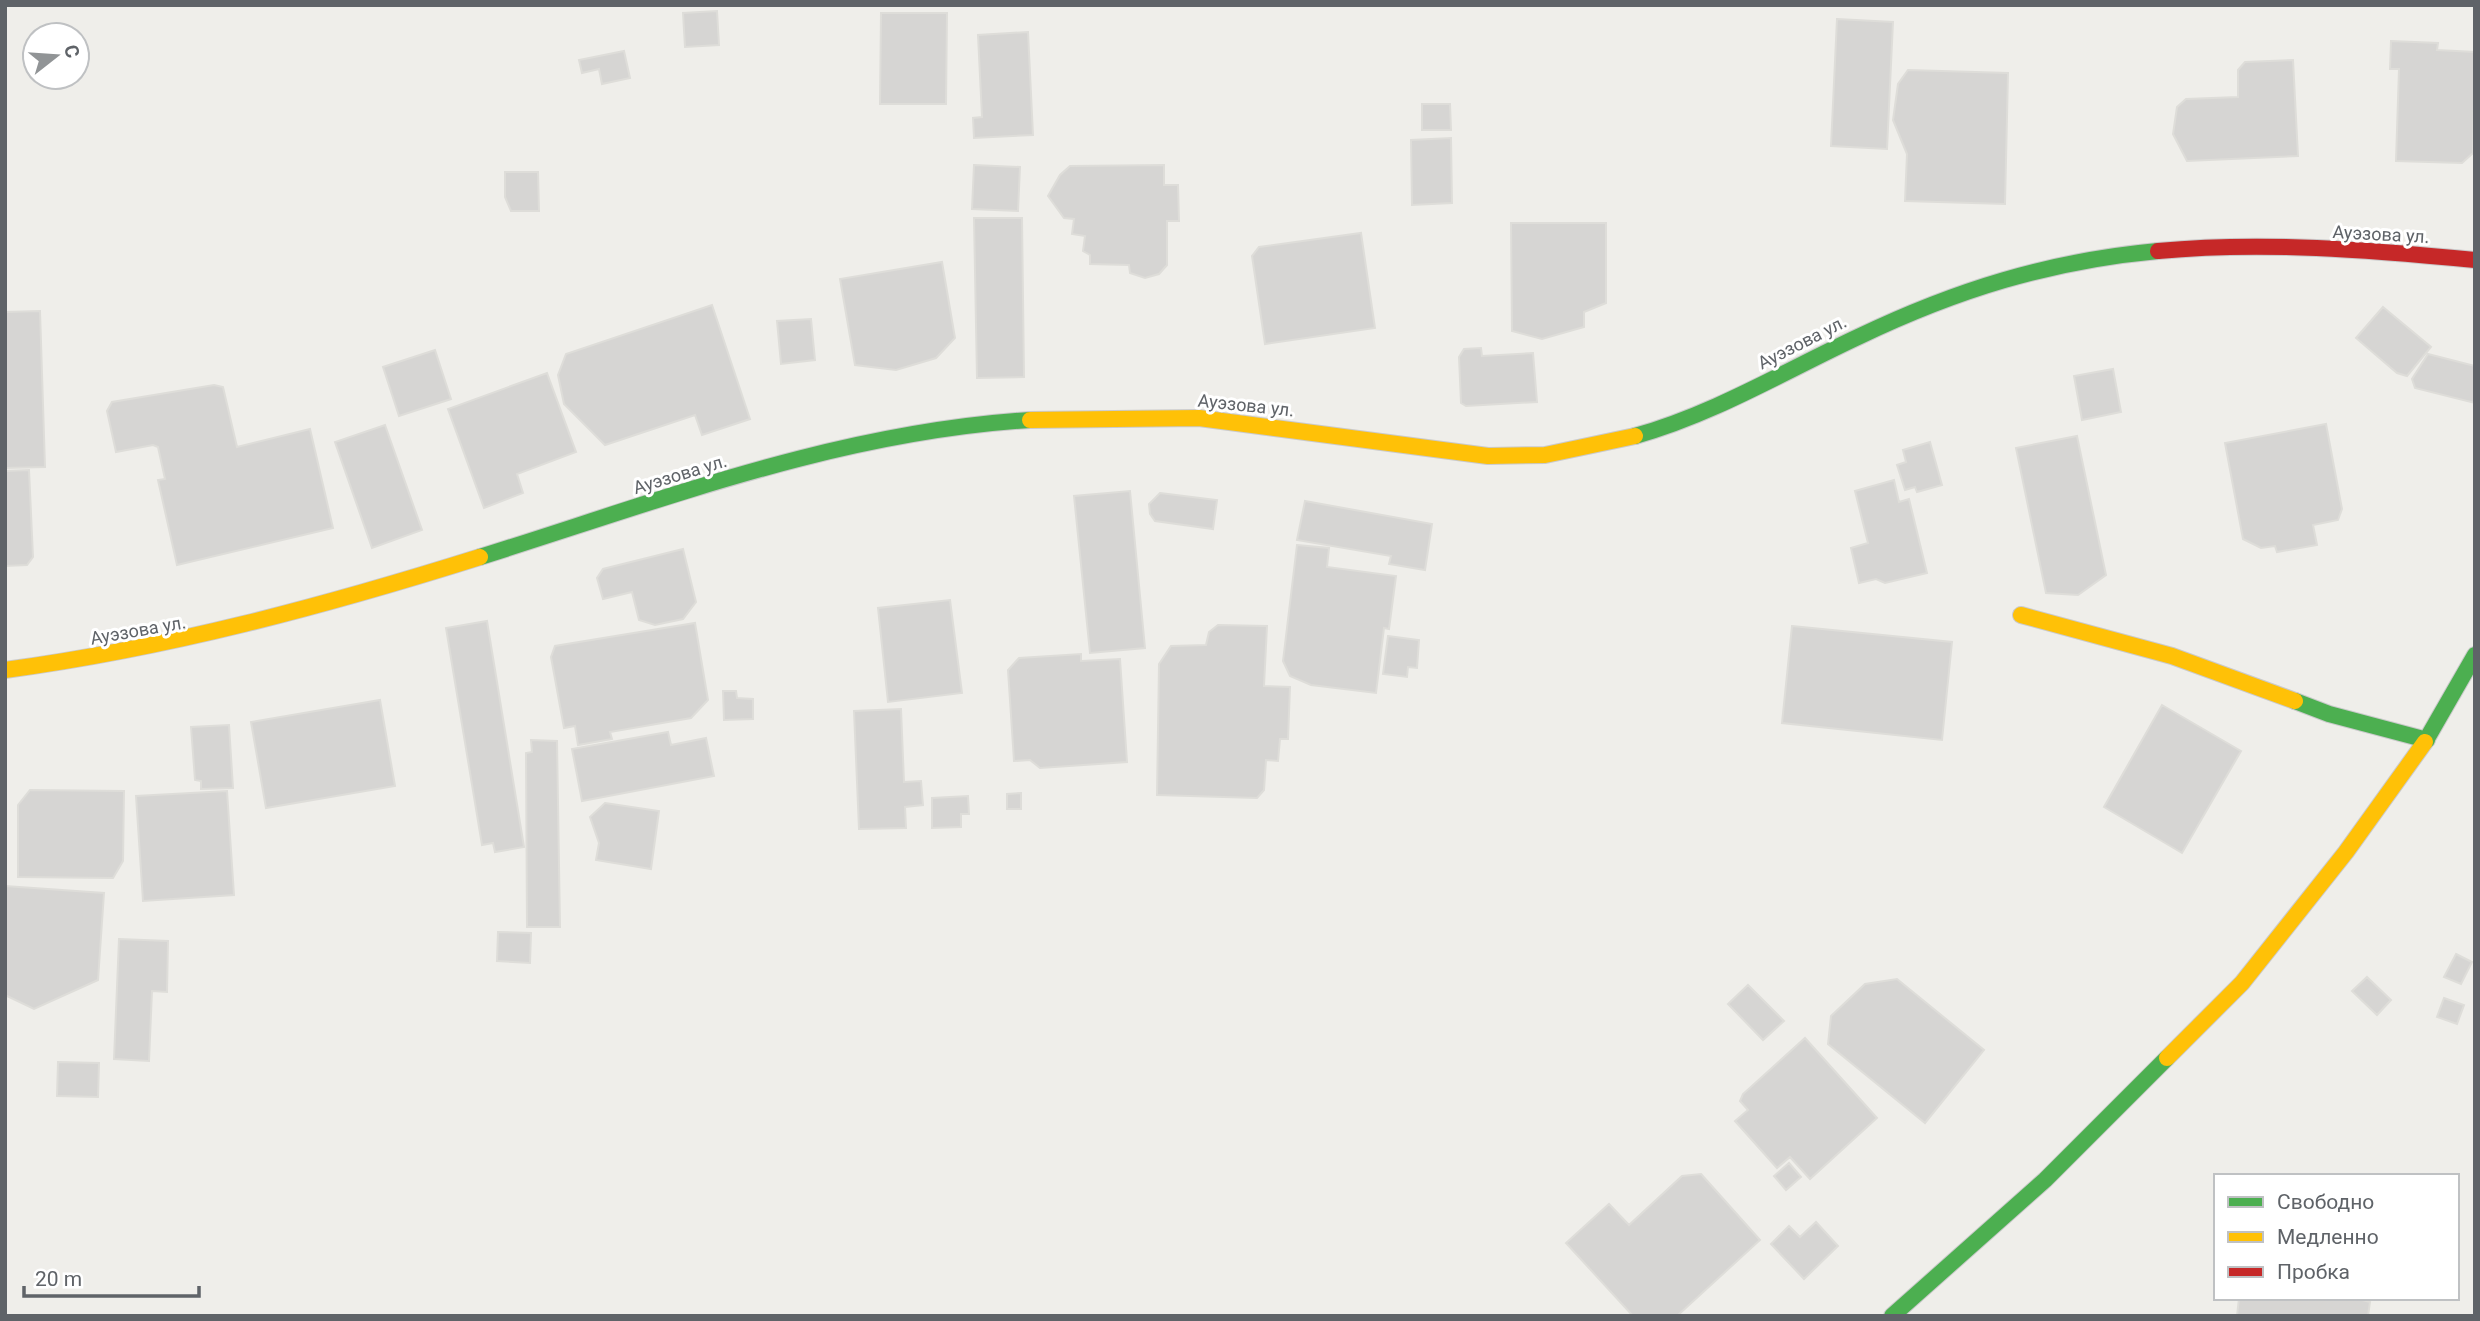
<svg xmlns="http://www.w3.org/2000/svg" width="2480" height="1321" viewBox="0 0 2480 1321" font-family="Roboto,sans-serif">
<rect width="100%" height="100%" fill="#efeeea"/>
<!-- building -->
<path fill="#d6d5d3" stroke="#deddd9" stroke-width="2" d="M717 11 719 45 685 47 683 13Z
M881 13H947L946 104H880Z
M1837 19 1893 22 1887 149 1831 146Z
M1028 32 1033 135 974 138 973 118 982 117 978 35Z
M2391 41 2438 43 2437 50 2475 52 2473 153 2462 163 2396 161 2399 69H2390Z
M624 51 630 78 602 84 599 69 582 73 579 60Z
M2293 60 2298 156 2187 161 2173 134 2177 107 2186 99 2238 97V70L2245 62Z
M1908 70 2008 73 2005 204 1905 201 1907 154 1893 120 1898 84Z
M1422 104H1450L1451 130H1422Z
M1451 138 1452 203 1412 205 1411 140Z
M974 165 1020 167 1018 211 972 209Z
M1164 165V185H1178L1179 221H1167V265L1159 274 1145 278 1130 273 1129 265 1090 264V255L1083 251 1085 236 1072 234 1074 219 1064 218 1048 196 1060 175 1070 166Z
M505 172H538L539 211H511L505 197Z
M974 218H1022L1024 377 977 378Z
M1511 223H1606V303L1584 312V327L1542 339 1512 331Z
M1361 233 1375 328 1265 344 1252 256 1259 247Z
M942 262 955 338 936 358 896 370 855 365 840 279Z
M712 305 750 419 702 435 695 415 605 445 564 404 558 375 566 354Z
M2383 307 2431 347 2407 376 2397 373 2356 338Z
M40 311 45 467 5 468V312Z
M811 319 815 360 781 364 777 321Z
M1481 348 1482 356 1533 353 1537 402 1466 406 1461 403 1459 357 1464 349Z
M435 350 451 399 399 416 383 367Z
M2428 354 2475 366V403L2415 388 2412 379Z
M2113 369 2121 412 2082 420 2074 376Z
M547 373 576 452 517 474 523 493 484 508 448 409Z
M214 385 223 387 237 447 310 429 333 528 177 565 158 480 165 479 158 447 153 445 116 452 107 411 112 402Z
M2326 424 2342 509 2338 520 2313 525 2317 545 2277 552 2275 546 2261 548 2243 539 2225 443Z
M385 425 422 530 372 548 335 442Z
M2077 436 2106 575 2078 595 2046 593 2016 448Z
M1930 442 1942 485 1917 492 1915 487 1905 490 1897 465 1906 462 1903 450Z
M29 470 33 557 27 565 5 566V471Z
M1894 480 1899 502 1909 499 1927 573 1885 583 1876 579 1859 583 1851 548 1868 543 1855 491Z
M1130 491 1145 648 1090 653 1074 496Z
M1160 493 1217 500 1213 529 1155 521 1150 514 1149 504Z
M1305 501 1432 524 1425 570 1389 564 1391 556 1297 540Z
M1297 545 1329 548 1327 567 1396 576 1389 629 1384 628 1376 693 1311 685 1290 676 1283 661Z
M683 549 696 602 683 619 655 625 639 620 632 592 603 599 597 578 603 569Z
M950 600 962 693 888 702 878 608Z
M487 621 524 847 495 852 493 843 482 845 446 628Z
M695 623 708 700 691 718 610 732 612 739 578 745 575 726 564 728 551 657 555 646Z
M1218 625 1267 626 1264 686 1290 687 1288 739H1280L1278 761 1266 760 1264 790 1257 798 1157 795 1159 664 1171 646 1206 645 1209 632Z
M1792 626 1952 642 1942 740 1782 723Z
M1388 636 1419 640 1417 668 1408 667 1407 677 1383 674Z
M1081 654V661L1120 659 1127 762 1040 768 1030 760 1014 761 1008 670 1019 658Z
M723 691H736L737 698 753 699V719L724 720Z
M380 700 395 786 266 808 251 722Z
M2162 705 2241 751 2182 853 2104 807Z
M901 709 904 782 921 781 923 805 905 807 906 828 859 829 854 711Z
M229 725 233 788 201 789V781L195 780 191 727Z
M668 732 671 745 706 738 714 776 582 801 572 749Z
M531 740 557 741 560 927H527L526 753 532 752Z
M30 790 124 791 123 861 113 878 18 877V805Z
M227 791 234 895 143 901 136 796Z
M1021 793V809H1007V794Z
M968 796 969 814H961V827L932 828V798Z
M605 803 659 811 651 869 596 860 599 843 590 817Z
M5 886 104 893 98 980 34 1009 5 995Z
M498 932 531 933 530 963 497 961Z
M119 939 168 941 167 992 152 991 149 1061 114 1059Z
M2456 954 2472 962 2461 984 2444 977Z
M2367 977 2391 1000 2377 1015 2352 991Z
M1897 979 1984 1050 1925 1123 1828 1044 1831 1016 1865 984Z
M1748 985 1784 1021 1763 1040 1728 1004Z
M2444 998 2464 1005 2457 1024 2437 1017Z
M1805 1038 1877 1118 1810 1179 1790 1157 1777 1168 1735 1121 1748 1110 1740 1101 1743 1094Z
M58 1062 99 1063 98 1097 57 1096Z
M1789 1163 1801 1177 1786 1190 1774 1176Z
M1701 1174 1760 1240 1677 1316H1633L1566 1243 1609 1204 1629 1225 1682 1176Z
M1816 1222 1838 1246 1804 1279 1771 1244 1789 1226 1800 1237Z
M2239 1298H2354L2370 1302 2368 1316H2237Z"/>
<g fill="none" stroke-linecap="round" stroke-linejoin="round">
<defs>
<path id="fast" d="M1635 436C1714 414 1785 371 1858 337 1956 290 2049 261 2158 251
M480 557C662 500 838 432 1030 420
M2295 701 2329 714 2427 740
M2425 742 2475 655
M1892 1316 2045 1180 2167 1058"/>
<path id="slow" d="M1030 420 1199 418 1488 456 1545 455 1635 436
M2021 615 2172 656 2295 701
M5 670C168 648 324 606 480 557
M2167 1058 2242 983 2346 852 2425 742"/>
<path id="jam" d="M2158 251C2263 241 2370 250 2475 260"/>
</defs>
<!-- fast casing -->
<use href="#fast" stroke="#cacacb" stroke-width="18"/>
<!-- slow casing -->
<use href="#slow" stroke="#cacacb" stroke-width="18"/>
<!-- jam casing -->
<use href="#jam" stroke="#cacacb" stroke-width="18"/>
<!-- fast -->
<use href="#fast" stroke="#4caf50" stroke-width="16"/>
<!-- slow -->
<use href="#slow" stroke="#ffc107" stroke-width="16"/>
<!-- jam -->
<use href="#jam" stroke="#c62828" stroke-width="16"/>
</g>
<g text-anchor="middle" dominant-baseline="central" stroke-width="6" stroke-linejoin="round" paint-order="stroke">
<!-- street labels -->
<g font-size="18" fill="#5f6368" stroke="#fff">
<text transform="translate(2381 234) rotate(3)">Ауэзова ул.</text>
<text transform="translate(1802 342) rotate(-27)">Ауэзова ул.</text>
<text transform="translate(1246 405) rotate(6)">Ауэзова ул.</text>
<text transform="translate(680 474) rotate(-17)">Ауэзова ул.</text>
<text transform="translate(138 630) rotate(-10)">Ауэзова ул.</text>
</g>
</g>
<!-- border -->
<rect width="2480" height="1321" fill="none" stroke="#5f6368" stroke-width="14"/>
<!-- legend -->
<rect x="2214" y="1174" width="245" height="126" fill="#ffffff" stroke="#bfc1c3" stroke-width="2"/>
<rect x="2228" y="1197" width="35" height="10" fill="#4caf50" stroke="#bfc1c3" stroke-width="2"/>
<text x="2277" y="1209" font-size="21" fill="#5f6368">Свободно</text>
<rect x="2228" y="1232" width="35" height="10" fill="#ffc107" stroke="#bfc1c3" stroke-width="2"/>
<text x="2277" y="1244" font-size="21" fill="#5f6368">Медленно</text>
<rect x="2228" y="1267" width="35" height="10" fill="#c62828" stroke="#bfc1c3" stroke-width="2"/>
<text x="2277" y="1279" font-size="21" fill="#5f6368">Пробка</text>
<!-- north arrow -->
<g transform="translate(56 56) rotate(73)"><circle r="33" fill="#ffffff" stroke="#bfc1c3" stroke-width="2"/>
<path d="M0-5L12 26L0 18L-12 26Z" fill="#919496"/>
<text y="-10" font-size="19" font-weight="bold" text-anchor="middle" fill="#5f6368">С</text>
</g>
<!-- scale -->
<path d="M24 1286v10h175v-10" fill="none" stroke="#5f6368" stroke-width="3.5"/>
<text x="35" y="1286" font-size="21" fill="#5f6368" stroke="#ffffff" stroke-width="5" paint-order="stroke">20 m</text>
</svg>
